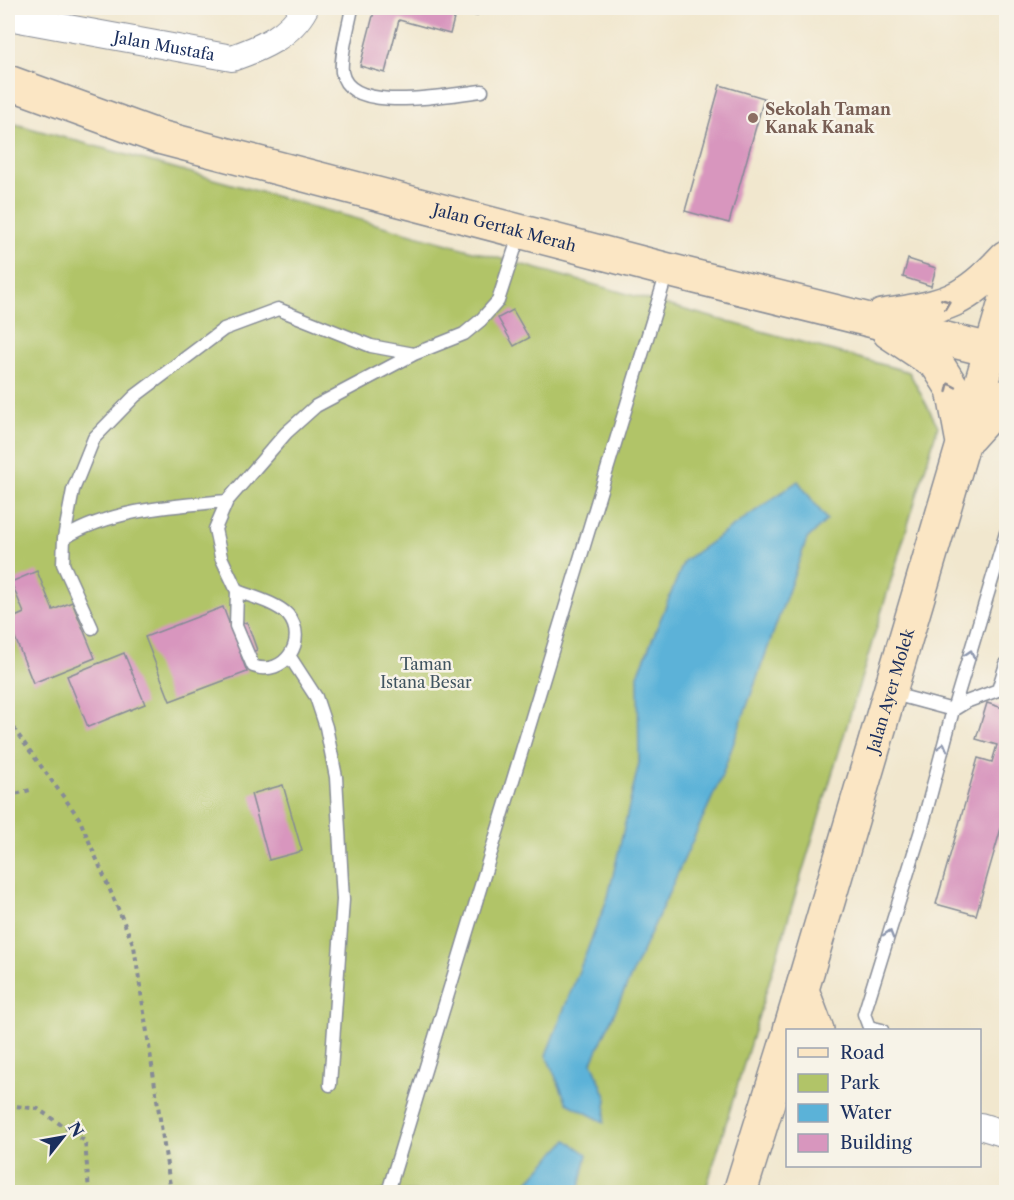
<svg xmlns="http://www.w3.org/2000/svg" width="1014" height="1200" viewBox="0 0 1014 1200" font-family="'Libre Caslon Text',serif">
<rect width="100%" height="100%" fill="#f7f3e8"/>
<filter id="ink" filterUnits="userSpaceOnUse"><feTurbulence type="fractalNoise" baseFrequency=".0167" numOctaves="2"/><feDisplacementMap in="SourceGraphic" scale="12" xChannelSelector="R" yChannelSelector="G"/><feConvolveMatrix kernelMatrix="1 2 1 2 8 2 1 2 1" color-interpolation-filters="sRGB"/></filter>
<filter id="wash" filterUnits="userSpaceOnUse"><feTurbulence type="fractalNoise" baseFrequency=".008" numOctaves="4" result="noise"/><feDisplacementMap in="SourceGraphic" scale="24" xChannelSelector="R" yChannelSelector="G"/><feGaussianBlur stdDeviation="1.35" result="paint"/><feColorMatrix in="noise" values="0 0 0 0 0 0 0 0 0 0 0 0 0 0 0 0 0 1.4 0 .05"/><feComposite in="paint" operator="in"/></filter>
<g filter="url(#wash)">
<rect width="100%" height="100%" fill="#f1e7ce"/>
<!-- green -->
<path fill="#b1c468" stroke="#667a63" stroke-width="1.5" d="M8 122 909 372 938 426 705 1192H8Z"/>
<!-- water -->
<path fill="#5bb2d8" stroke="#3b709b" stroke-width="1.5" d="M798 481 827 520 807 539 721 778 592 1062 607 1099 604 1122 567 1103 546 1055 608 897 639 763 638 675 684 561Z
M567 1140 587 1154 579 1192H518Z"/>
<g id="blocks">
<!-- building -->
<path fill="#d896be" d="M375 8H479L477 16 456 11 450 34 399 20 385 73 360 66Z
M720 85 764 98 729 223 685 211Z
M908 259 936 268 931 286 903 277Z
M513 310 529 338 514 346 498 318Z
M37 571 53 610 72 602 95 658 33 683 8 620 24 613 11 582Z
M223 607 231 628 247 622 257 650 241 656 247 672 170 701 145 637Z
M124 653 145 704 88 727 67 676Z
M987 703 1006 709V811L976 915 936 904 978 758 992 762 997 745 976 739Z
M283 785 302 851 269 860 251 794Z"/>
</g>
</g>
<g filter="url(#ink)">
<use href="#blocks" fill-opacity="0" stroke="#868b96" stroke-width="1.5"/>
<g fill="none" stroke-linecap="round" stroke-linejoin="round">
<defs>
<path id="service" d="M352 8C349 25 340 56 342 72 349 116 451 94 482 91
M64 538 73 490 94 438 135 396 224 329 278 309 371 346 414 354 464 334 481 320 498 301 520 233
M237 591C252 597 277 603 288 615 309 640 284 678 253 666L236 626 237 591 221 557 215 529 227 501 286 433 316 406 414 354
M92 628 63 564 64 538C112 509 172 506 227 501
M290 657 316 697 326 727 336 777 343 900 330 1085
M890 693 953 710 966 702 998 690 1006 664
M882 1030 869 1027 864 1014 922 827 953 710 1006 533
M388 1192 667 272"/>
<g id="minor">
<path id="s1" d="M8 17 232 58C261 48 290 36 305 8"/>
<path d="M980 1126 1006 1134"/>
</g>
<g id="secondary">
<path id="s2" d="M8 82 159 137 668 270 1006 354"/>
<path d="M882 316C945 306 962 305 1006 257"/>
<path d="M889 332 937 364 953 389 962 438"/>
<path d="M969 437 1006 396"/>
<path d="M802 990 817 1030"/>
<path id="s3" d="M790 1030 1006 299"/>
<path d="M740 1192 788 1038"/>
</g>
</defs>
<!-- service casing -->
<use href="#service" stroke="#868b96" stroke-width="15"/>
<!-- minor casing -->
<use href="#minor" stroke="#868b96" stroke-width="28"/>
<!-- secondary casing -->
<use href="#secondary" stroke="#868b96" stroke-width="36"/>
<!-- path -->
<path stroke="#868b96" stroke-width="4" stroke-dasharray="4.5 4.5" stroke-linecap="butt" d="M8 721 79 818 134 946 171 1192
M8 796 30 790
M8 1105 38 1109 85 1141 89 1192"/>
<!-- service -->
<use href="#service" stroke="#fff" stroke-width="12"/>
<!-- minor -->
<use href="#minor" stroke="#fff" stroke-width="26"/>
<!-- secondary -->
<use href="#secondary" stroke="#fbe6c4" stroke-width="33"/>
</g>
<!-- one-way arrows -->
<defs><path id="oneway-chevron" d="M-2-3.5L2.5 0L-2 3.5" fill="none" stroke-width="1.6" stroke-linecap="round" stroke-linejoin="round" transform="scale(1.5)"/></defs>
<g stroke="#8b8a91">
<use href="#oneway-chevron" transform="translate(946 303) rotate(-22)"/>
<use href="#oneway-chevron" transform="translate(950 387) rotate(-115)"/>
</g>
<g stroke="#8d97ae">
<use href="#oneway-chevron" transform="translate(970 654) rotate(-73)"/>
<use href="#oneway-chevron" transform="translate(943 747) rotate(-75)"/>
<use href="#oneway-chevron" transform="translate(889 934) rotate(-73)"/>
</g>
</g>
<!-- markers -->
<circle fill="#8d6e63" stroke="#f7f3e8" stroke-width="2" cx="753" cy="118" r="6"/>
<g text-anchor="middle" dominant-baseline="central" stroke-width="5" stroke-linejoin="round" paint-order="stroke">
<!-- street labels -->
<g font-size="16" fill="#1b2f5e" stroke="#f7f3e8">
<text stroke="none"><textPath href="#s1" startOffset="159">Jalan Mustafa</textPath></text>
<text stroke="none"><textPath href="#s2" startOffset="518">Jalan Gertak Merah</textPath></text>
<text stroke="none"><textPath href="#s3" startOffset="354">Jalan Ayer Molek</textPath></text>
</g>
<!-- education labels -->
<g font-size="16" font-weight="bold" fill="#785e54" stroke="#f7f3e8" text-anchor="start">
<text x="765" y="109">Sekolah Taman<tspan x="765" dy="18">Kanak Kanak</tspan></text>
</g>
<!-- park labels -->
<g font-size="16" fill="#405460" stroke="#f7f3e8">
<text x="426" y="664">Taman<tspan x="426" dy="18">Istana Besar</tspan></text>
</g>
</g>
<!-- margin -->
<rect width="1014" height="1200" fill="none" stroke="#f7f3e8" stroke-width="30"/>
<!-- legend -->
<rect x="786" y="1029" width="195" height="138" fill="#f7f3e8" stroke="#9fa5b1" stroke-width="1.5"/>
<rect x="798" y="1048" width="30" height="9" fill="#fbe6c4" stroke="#9fa5b1" stroke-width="1.5"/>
<text x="840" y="1059" font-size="18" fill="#1b2f5e">Road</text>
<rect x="798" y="1074" width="30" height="18" fill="#b1c468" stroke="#9fa5b1" stroke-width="1.5"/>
<text x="840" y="1089" font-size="18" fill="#1b2f5e">Park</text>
<rect x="798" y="1104" width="30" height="18" fill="#5bb2d8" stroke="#9fa5b1" stroke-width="1.5"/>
<text x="840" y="1119" font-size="18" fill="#1b2f5e">Water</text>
<rect x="798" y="1134" width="30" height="18" fill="#d896be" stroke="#9fa5b1" stroke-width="1.5"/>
<text x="840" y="1149" font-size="18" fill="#1b2f5e">Building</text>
<!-- north arrow -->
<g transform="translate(63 1137) rotate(59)" stroke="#f7f3e8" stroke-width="4.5" paint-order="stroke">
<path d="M0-4.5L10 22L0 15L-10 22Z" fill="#1b2f5e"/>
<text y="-9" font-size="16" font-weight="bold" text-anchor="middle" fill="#1b2f5e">N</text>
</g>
</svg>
